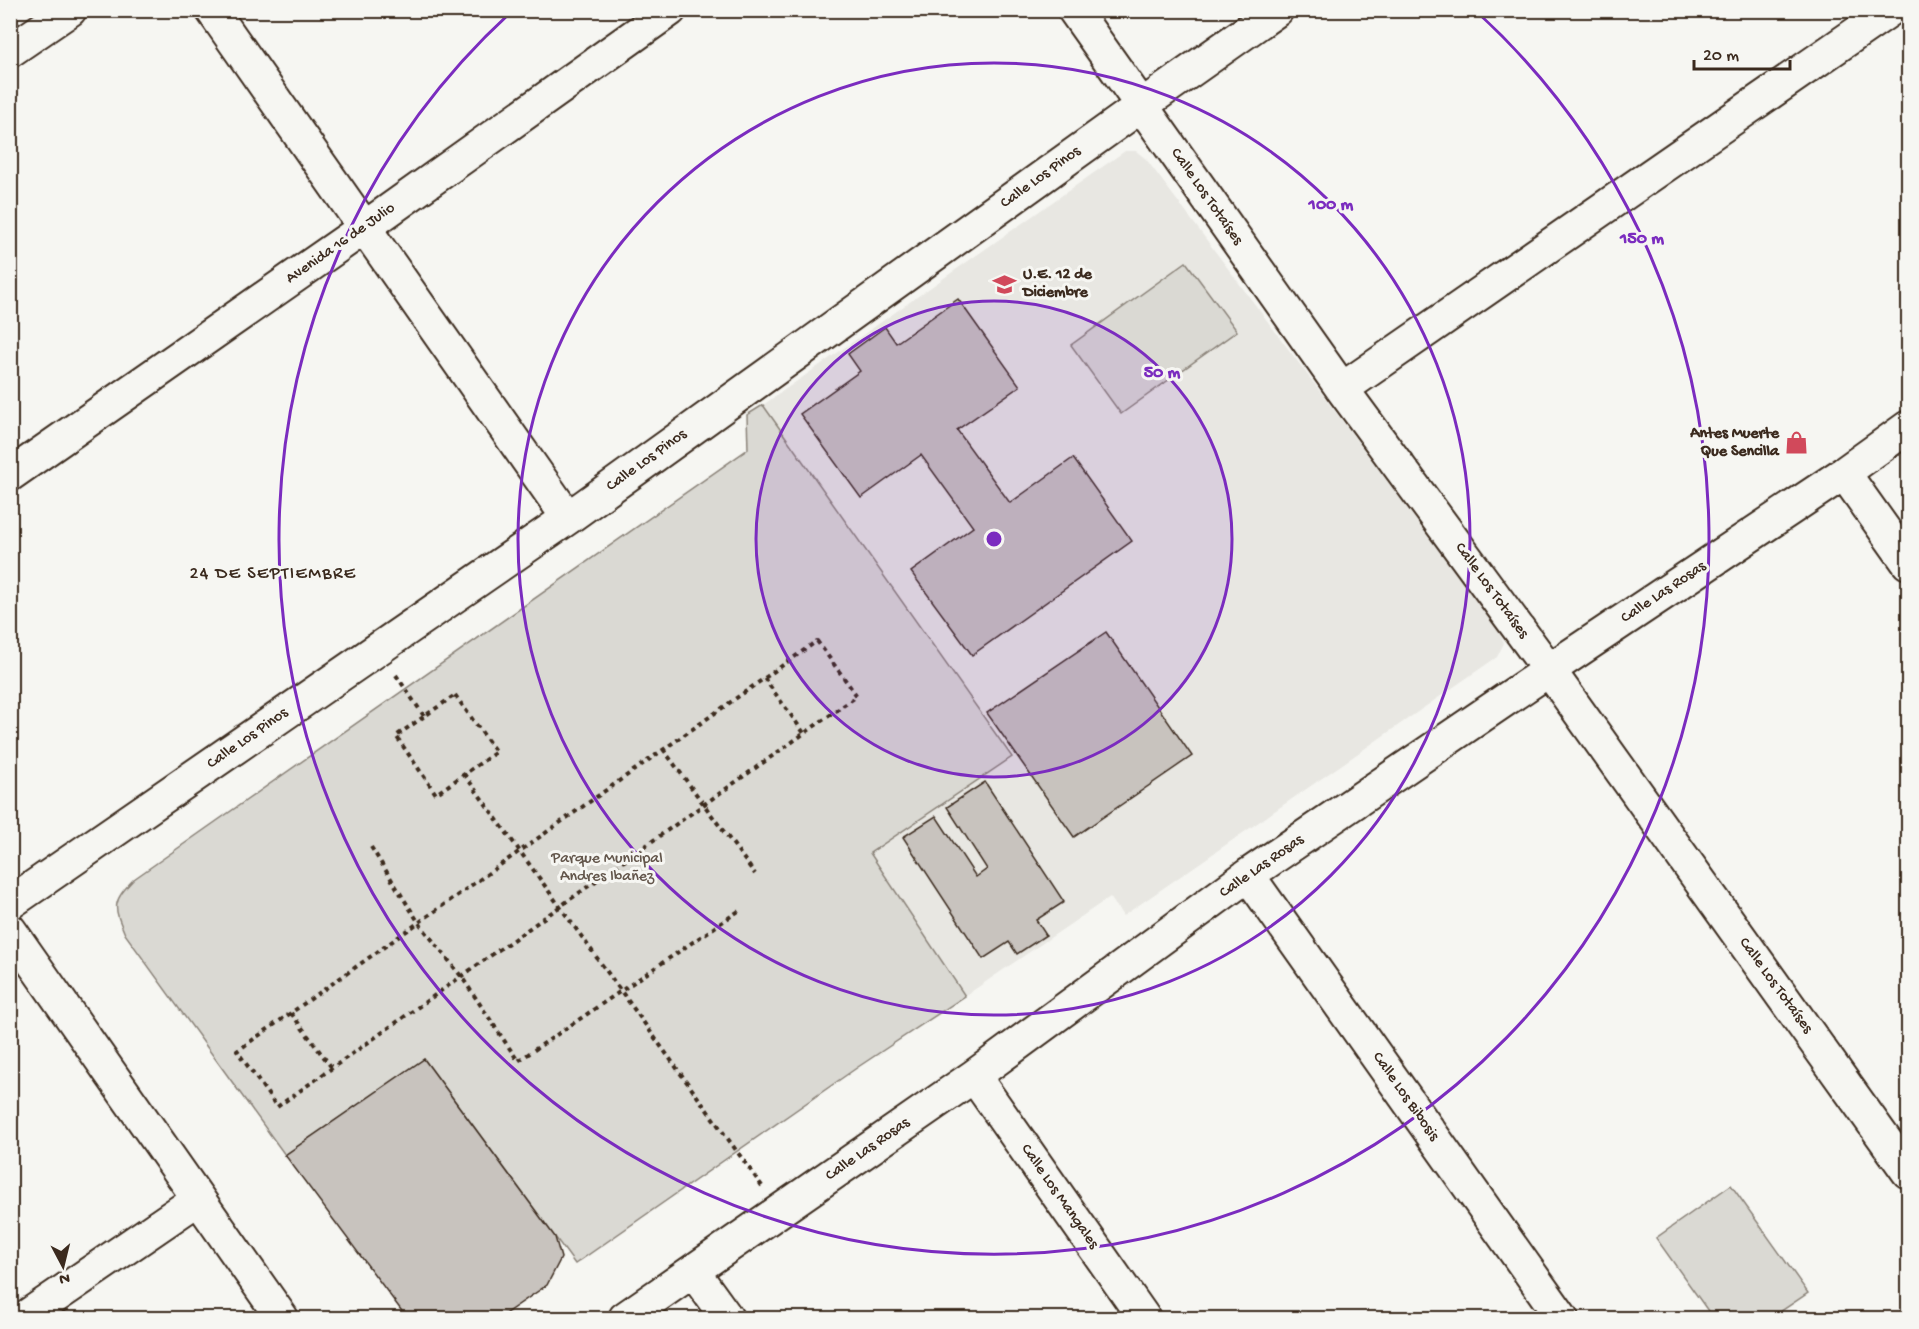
<svg xmlns="http://www.w3.org/2000/svg" width="1919" height="1329" viewBox="0 0 1919 1329" font-family="'Gochi Hand',sans-serif">
<rect width="100%" height="100%" fill="#f6f6f2"/>
<filter id="ink" filterUnits="userSpaceOnUse"><feTurbulence type="fractalNoise" baseFrequency=".0167" numOctaves="2"/><feDisplacementMap in="SourceGraphic" scale="12" xChannelSelector="R" yChannelSelector="G"/><feConvolveMatrix kernelMatrix="1 2 1 2 8 2 1 2 1" color-interpolation-filters="sRGB"/></filter>
<g filter="url(#ink)">
<!-- built -->
<path fill="#e8e7e2" d="M1125 151H1136L1146 159 1498 629 1504 643 1497 657 1123 916 1110 897 965 996 870 853 1012 757 763 405Z"/>
<!-- green -->
<path fill="#dad9d3" stroke="#8a8278" stroke-width="1.5" d="M1186 262 1237 331 1121 414 1071 345Z
M763 405 1012 757 870 853 965 996 858 1067 575 1264 424 1059 285 1155 125 934C113 906 112 902 134 879L748 449 747 415Z
M1731 1185 1808 1293 1771 1318H1713L1656 1238Z"/>
<!-- building -->
<path fill="#c8c3be" stroke="#3b2a1e" stroke-width="1.5" d="M958 299 1020 386 957 430 1010 503 1073 458 1132 541 972 655 911 572 973 527 921 455 861 498 800 414 860 371 848 354 885 327 896 343Z
M1106 632 1192 756 1074 837 987 713Z
M985 782 1064 902 1036 920 1046 935 1017 954 1009 942 983 959 903 837 936 816 976 877 987 869 947 807Z
M424 1059 555 1237 561 1258 547 1285 499 1318H407L285 1155Z"/>
<g fill="none" stroke-linecap="round" stroke-linejoin="round">
<defs>
<path id="minor" d="M212 10 568 518
M1074 10 1342 389 1549 670 1908 1172
M10 51 70 10
M1342 389 1890 10
M1844 473 1908 563
M10 475 364 228 670 10
M1248 875 1562 1318
M10 903 568 518 1141 106 1277 10
M10 930 282 1318
M974 1076 1144 1318
M693 1271 727 1318
M24 1318 198 1199
M625 1318 974 1076 1248 875 1549 670 1844 473 1908 427"/>
</defs>
<!-- minor casing -->
<use href="#minor" stroke="#3b2a1e" stroke-width="36"/>
<!-- path -->
<path stroke="#3b2a1e" stroke-width="4" stroke-dasharray="4.5 4.5" stroke-linecap="butt" d="M817 641 857 696 277 1107 237 1051Z
M396 675 424 716
M764 678 804 733
M455 695 496 752 436 794 396 736Z
M663 749 755 874
M464 774 762 1186
M371 847 419 923 461 976 518 1061 740 910
M291 1013 332 1068"/>
<!-- minor -->
<use href="#minor" stroke="#f6f6f2" stroke-width="32"/>
</g>
</g>
<!-- distance rings -->
<circle cx="994" cy="539" r="238" fill="#7b2cbf" fill-opacity=".12"/>
<g fill="none" stroke="#7b2cbf" stroke-width="3">
<circle cx="994" cy="539" r="238"/>
<circle cx="994" cy="539" r="476"/>
<path d="M1477 12A715 715 0 1 1 511 12"/>
</g>
<!-- icons -->
<defs>
<symbol id="school-bare" viewBox="-9 -9 18 18"><path d="M0-5L7-2L0 1L-7-2ZM-4 1L0 2.5L4 1V4Q0 6-4 4Z" fill="#d1495b" stroke="#f6f6f2" stroke-width="2.5" paint-order="stroke"/></symbol>
<symbol id="shop-bare" viewBox="-9 -9 18 18"><path d="M-5-2.5h2.3a2.7 3.5 0 0 1 5.4 0H5L5.5 6h-11ZM-1.5-2.5h3a1.5 2.3 0 0 0-3 0Z" fill="#d1495b" stroke="#f6f6f2" stroke-width="2.5" paint-order="stroke"/></symbol>
</defs>
<g fill-rule="evenodd">
<use href="#school-bare" x="988" y="268" width="33" height="33"/>
<use href="#shop-bare" x="1780" y="426" width="33" height="33"/>
</g>
<g text-anchor="middle" dominant-baseline="central" stroke-width="6" stroke-linejoin="round" paint-order="stroke">
<!-- street labels -->
<g font-size="16" fill="#3b2a1e" stroke="#f6f6f2">
<text transform="translate(1041 178) rotate(-36)">Calle Los Pinos</text>
<text transform="translate(1206 197) rotate(55)">Calle Los Totaíses</text>
<text transform="translate(341 244) rotate(-35)">Avenida 16 de Julio</text>
<text transform="translate(647 461) rotate(-36)">Calle Los Pinos</text>
<text transform="translate(1491 591) rotate(54)">Calle Los Totaíses</text>
<text transform="translate(1664 593) rotate(-34)">Calle Las Rosas</text>
<text transform="translate(248 739) rotate(-35)">Calle Los Pinos</text>
<text transform="translate(1262 867) rotate(-35)">Calle Las Rosas</text>
<text transform="translate(1775 986) rotate(54)">Calle Los Totaíses</text>
<text transform="translate(1405 1097) rotate(55)">Calle Los Bibosis</text>
<text transform="translate(868 1150) rotate(-35)">Calle Las Rosas</text>
<text transform="translate(1059 1197) rotate(55)">Calle Los Mangales</text>
</g>
<!-- poi labels -->
<g font-size="16" font-weight="bold" fill="#3b2a1e" stroke="#f6f6f2" text-anchor="start">
<text x="1023" y="275">U.E. 12 de<tspan x="1023" dy="18">Diciembre</tspan></text>
<text x="1779" y="434" text-anchor="end">Antes Muerte<tspan x="1779" dy="18">Que Sencilla</tspan></text>
</g>
<!-- park labels -->
<g font-size="16" fill="#63564b" stroke="#f6f6f2">
<text x="607" y="859">Parque Municipal<tspan x="607" dy="18">Andres Ibañez</tspan></text>
</g>
<!-- neighbourhood labels -->
<g font-size="18" letter-spacing="1.5" fill="#3b2a1e" stroke="#f6f6f2">
<text x="273" y="574">24 DE SEPTIEMBRE</text>
</g>
</g>
<circle cx="994" cy="539" r="9" fill="#7b2cbf" stroke="#f6f6f2" stroke-width="3"/>
<g font-size="18" text-anchor="middle" font-weight="bold" fill="#7b2cbf" stroke="#f6f6f2" stroke-width="6" stroke-linejoin="round" paint-order="stroke">
<text x="1331" y="209">100 m</text>
<text x="1642" y="243">150 m</text>
<text x="1162" y="377">50 m</text>
</g>
<!-- margin -->
<rect width="1919" height="1329" fill="none" stroke="#f6f6f2" stroke-width="36"/>
<rect x="18" y="18" width="1883" height="1293" fill="none" stroke="#3b2a1e" stroke-width="2" filter="url(#ink)"/>
<!-- north arrow -->
<g transform="translate(63 1266) rotate(173)" stroke="#f6f6f2" stroke-width="4.5" paint-order="stroke">
<path d="M0-4.5L10 22L0 15L-10 22Z" fill="#3b2a1e"/>
<text y="-9" font-size="16" font-weight="bold" text-anchor="middle" fill="#3b2a1e">N</text>
</g>
<!-- scale -->
<path d="M1694 60v9h96v-9" fill="none" stroke="#3b2a1e" stroke-width="3"/>
<text x="1703" y="60" font-size="18" fill="#3b2a1e" stroke="#f6f6f2" stroke-width="4.5" paint-order="stroke">20 m</text>
</svg>
